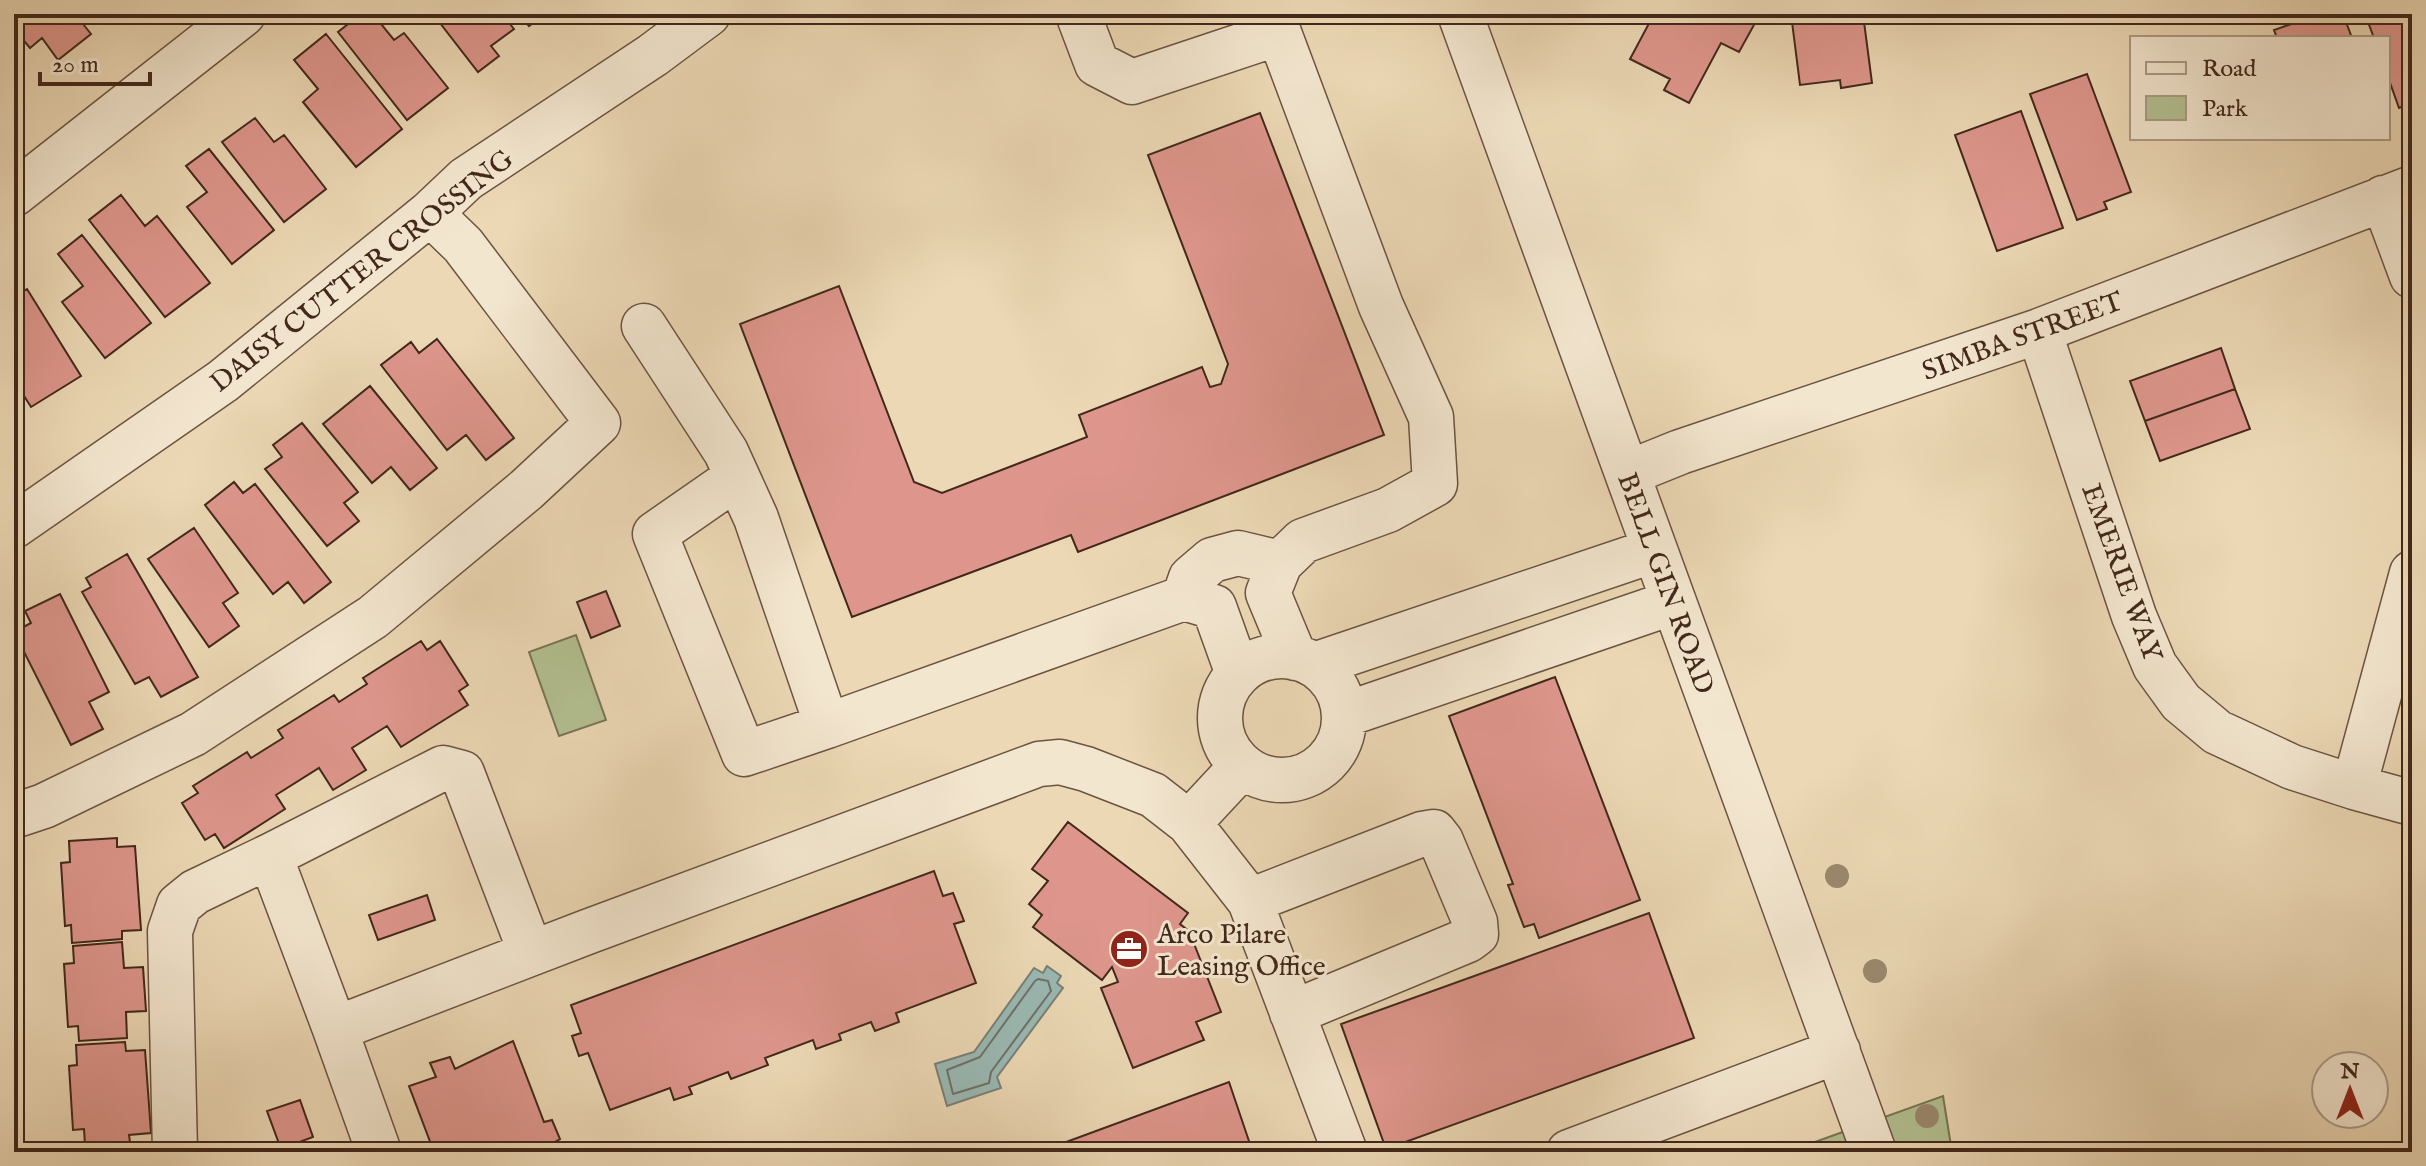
<svg xmlns="http://www.w3.org/2000/svg" width="2426" height="1166" viewBox="0 0 2426 1166" font-family="'IM FELL English',serif">
	<rect width="100%" height="100%" fill="#ecd8b5"/>
	<filter id="stains"><feTurbulence type="fractalNoise" baseFrequency=".0025" numOctaves="4"/><feColorMatrix values="0 0 0 0 .2 0 0 0 0 .09 0 0 0 0 .02 0 0 0 .5 -.17"/></filter>
	<radialGradient id="worn" r=".72"><stop offset=".6" stop-color="#630" stop-opacity="0"/><stop offset="1" stop-color="#630" stop-opacity=".3"/></radialGradient>
	<path fill="#b3c091" stroke="#7a7456" stroke-width="2" d="M576 635 606 720 559 736 529 652Z
		M1943 1096 1952 1152H1787Z"/>
	<path fill="#9ab9b4" stroke="#777f77" stroke-width="2" d="M1047 966 1061 976 1057 983 1063 988 997 1077 1001 1088 947 1106 935 1064 974 1052 1034 968 1043 973Z"/>
	<g fill="none" stroke-linecap="round" stroke-linejoin="round">
		<path stroke="#6e7068" stroke-width="2" d="M1038 979 1048 981 1051 991 991 1072 989 1083 953 1094 947 1070 980 1057 1035 981Z"/>
	</g>
	<path fill="#de968c" stroke="#42281b" stroke-width="2" d="M14 14H75L91 34 58 60 42 38 30 48 14 29Z
		M87 14H109L95 24Z
		M361 14H373L394 40 404 33 448 88 407 120 338 32Z
		M433 14H502L514 29 491 46 499 56 478 72Z
		M519 14H544L529 26Z
		M1654 14H1760L1739 52 1721 43 1689 103 1664 90 1670 79 1630 59Z
		M1791 14H1863L1872 83 1841 88 1840 80 1800 85Z
		M2298 14H2343L2352 38H2277L2274 30 2300 21Z
		M2365 14H2412V103L2399 108 2388 77V38H2374Z
		M326 34 402 129 356 167 303 102 318 89 294 60Z
		M2087 74 2131 192 2104 202 2107 209 2077 220 2030 94Z
		M2021 111 2063 228 1997 251 1955 135Z
		M1260 113 1384 435 1078 552 1071 535 852 617 740 324 839 286 914 482 942 493 1087 437 1079 415 1202 367 1210 387 1221 384 1228 364 1148 155Z
		M255 118 274 142 284 135 326 189 284 222 222 142Z
		M209 149 274 230 232 264 187 207 207 192 186 166Z
		M121 195 145 226 157 216 210 283 165 317 89 220Z
		M82 235 151 323 105 358 62 302 83 286 58 254Z
		M27 289 81 376 31 407 14 380V297Z
		M437 339 514 438 486 460 466 435 447 450 381 365 411 342 419 353Z
		M2221 348 2235 389 2145 421 2130 381Z
		M370 386 437 468 410 490 391 467 372 483 323 424Z
		M2235 389 2250 429 2160 461 2145 421Z
		M302 423 358 492 344 503 359 521 327 546 265 469 282 457 273 445Z
		M234 482 243 493 255 484 331 582 304 603 288 582 273 594 205 505Z
		M194 528 238 593 223 603 239 626 209 647 148 559Z
		M127 554 198 677 161 697 149 677 135 684 82 592 91 587 86 578Z
		M606 591 620 626 591 638 577 602Z
		M60 594 109 692 89 702 103 729 71 745 14 632 31 623 25 611Z
		M421 641 427 650 440 641 468 685 459 691 468 705 401 747 387 726 352 748 366 770 333 790 319 768 276 795 285 809 224 848 215 834 205 840 182 803 198 793 193 786 247 752 251 758 283 738 278 730 334 695 339 702 367 684 363 678Z
		M1555 677 1640 900 1539 938 1534 924 1524 927 1508 885 1513 884 1449 716Z
		M1068 822 1188 913 1180 924 1189 931 1221 1012 1196 1022 1204 1040 1133 1068 1101 988 1118 982 1112 967 1102 980 1033 927 1042 915 1029 904 1048 881 1032 869Z
		M117 838V847L135 846 141 930 122 931V939L72 943 71 925 65 926 61 863 70 862 69 841Z
		M934 871 943 896 953 893 964 921 954 924 976 983 896 1013 899 1022 875 1031 871 1022 839 1034 841 1040 816 1049 813 1040 765 1058 768 1065 731 1079 728 1072 689 1087 692 1094 674 1100 670 1088 610 1110 588 1053 579 1056 572 1036 581 1033 571 1005Z
		M427 895 435 920 378 940 369 915Z
		M1649 913 1694 1038 1386 1149 1341 1024Z
		M122 942 124 968 143 967 146 1011 126 1012 127 1038 79 1041 78 1026 68 1027 64 964 74 963 73 946Z
		M513 1041 544 1122 552 1120 560 1139 553 1143 555 1152H434L409 1086 436 1077 430 1063 450 1057 455 1069Z
		M125 1042 126 1051 145 1050 151 1133 129 1135 130 1142 85 1145 84 1129 73 1130 69 1066 77 1065 76 1045Z
		M1229 1082 1251 1147 1260 1144 1263 1152H1039Z
		M300 1100 313 1137 281 1149 267 1111Z"/>
	<g fill="none" stroke-linecap="round" stroke-linejoin="round">
		<g stroke="#6c5442" stroke-width="47">
			<path id="minor" d="M1078 14 1097 64 1132 82 1279 33 1381 306 1431 417 1435 484 1388 510 1303 541 1280 563 1268 593 1295 658
				M1460 14 1874 1152
				M14 194 243 14
				M2383 198 2412 276
				M644 326 726 452 756 518 827 726 1184 598 1191 578 1212 560 1238 553 1280 563
				M2039 331 2134 616 2155 666 2181 702 2217 732 2292 767 2354 787 2412 803
				M1628 473 1680 452 2039 331 2412 188
				M737 477 655 534 744 754 827 726
				M14 526 223 381 430 213 466 179 653 55 708 14
				M1184 598 1214 607 1238 674
				M1220 718a62 62 0 1 1 124 0a62 62 0 1 1-124 0Z
				M1314 665 1655 550
				M1344 715 1674 602
				M2354 787 2412 573
				M14 816 44 806 193 734 373 617 526 490 598 423 463 245 430 213
				M1189 823 1250 901
				M531 953 462 773 443 768 270 856 335 1029 587 932 1039 764 1060 762 1086 769 1153 795 1189 823 1242 766
				M1292 1013 1468 940 1476 934 1475 922 1441 841 1434 832 1422 834 1250 901 1345 1152
				M335 1029 379 1152
				M175 1152 170 931 179 905 195 892 270 856
				M1569 1152 1838 1051"/>
		</g>
		<use href="#minor" stroke="#f3e6cf" stroke-width="44"/>
	</g>
	<g fill="#9b886e">
		<circle cx="1837" cy="876" r="12"/>
		<circle cx="1875" cy="971" r="12"/>
		<circle cx="1927" cy="1116" r="12"/>
	</g>
	<defs>
		<g id="office-disc" transform="scale(2)"><circle r="9.5" fill="#8f2418" stroke="#f3e6cf"/><path d="M-6-3h4V-5.5h4V-3h4V5H-6ZM-1-4.5V-3h2v-1.5ZM-6 0V1H6V0Z" fill="#fff"/></g>
	</defs>
	<g fill-rule="evenodd">
		<use href="#office-disc" x="1129" y="949"/>
	</g>
	<g text-anchor="middle" stroke-width="6" stroke-linejoin="round" paint-order="stroke">
		<g font-size="28" fill="#42281b" stroke="#f3e6cf">
			<text transform="translate(361 270) rotate(-38)" y="10">DAISY CUTTER CROSSING</text>
			<text transform="translate(2022 335) rotate(-20)" y="10">SIMBA STREET</text>
			<text transform="translate(2123 572) rotate(70)" y="10">EMERIE WAY</text>
			<text transform="translate(1667 583) rotate(70)" y="10">BELL GIN ROAD</text>
		</g>
		<g font-size="28" fill="#42281b" stroke="#f3e6cf" text-anchor="start">
			<text x="1157" y="943">Arco Pilare<tspan x="1157" dy="32">Leasing Office</tspan></text>
		</g>
	</g>
	<rect width="2426" height="1166" fill="none" stroke="#ecd8b5" stroke-width="48"/>
	<rect x="16" y="16" width="2394" height="1134" fill="none" stroke="#42281b" stroke-width="4"/>
	<rect x="24" y="24" width="2378" height="1118" fill="none" stroke="#42281b" stroke-width="2"/>
	<rect x="2130" y="36" width="260" height="104" fill="#f3e6cf" stroke="#ac9a87" stroke-width="2"/>
	<rect x="2146" y="62" width="40" height="12" fill="#f3e6cf" stroke="#ac9a87" stroke-width="2"/>
	<text x="2202" y="76" font-size="24" fill="#42281b">Road</text>
	<rect x="2146" y="96" width="40" height="24" fill="#b3c091" stroke="#ac9a87" stroke-width="2"/>
	<text x="2202" y="116" font-size="24" fill="#42281b">Park</text>
	<g transform="translate(2350 1090)"><circle r="38" fill="#f3e6cf" stroke="#ac9a87" stroke-width="2"/>
	<path d="M0-6L14 30L0 20L-14 30Z" fill="#8f2418"/>
	<text y="-12" font-size="22" font-weight="bold" text-anchor="middle" fill="#42281b">N</text>
	</g>
	<path d="M40 72v12h110v-12" fill="none" stroke="#42281b" stroke-width="4"/>
	<text x="52" y="72" font-size="24" fill="#42281b" stroke="#f3e6cf" stroke-width="6" paint-order="stroke">20 m</text>
	<rect width="100%" height="100%" filter="url(#stains)"/>
	<rect width="100%" height="100%" fill="url(#worn)"/>
</svg>
